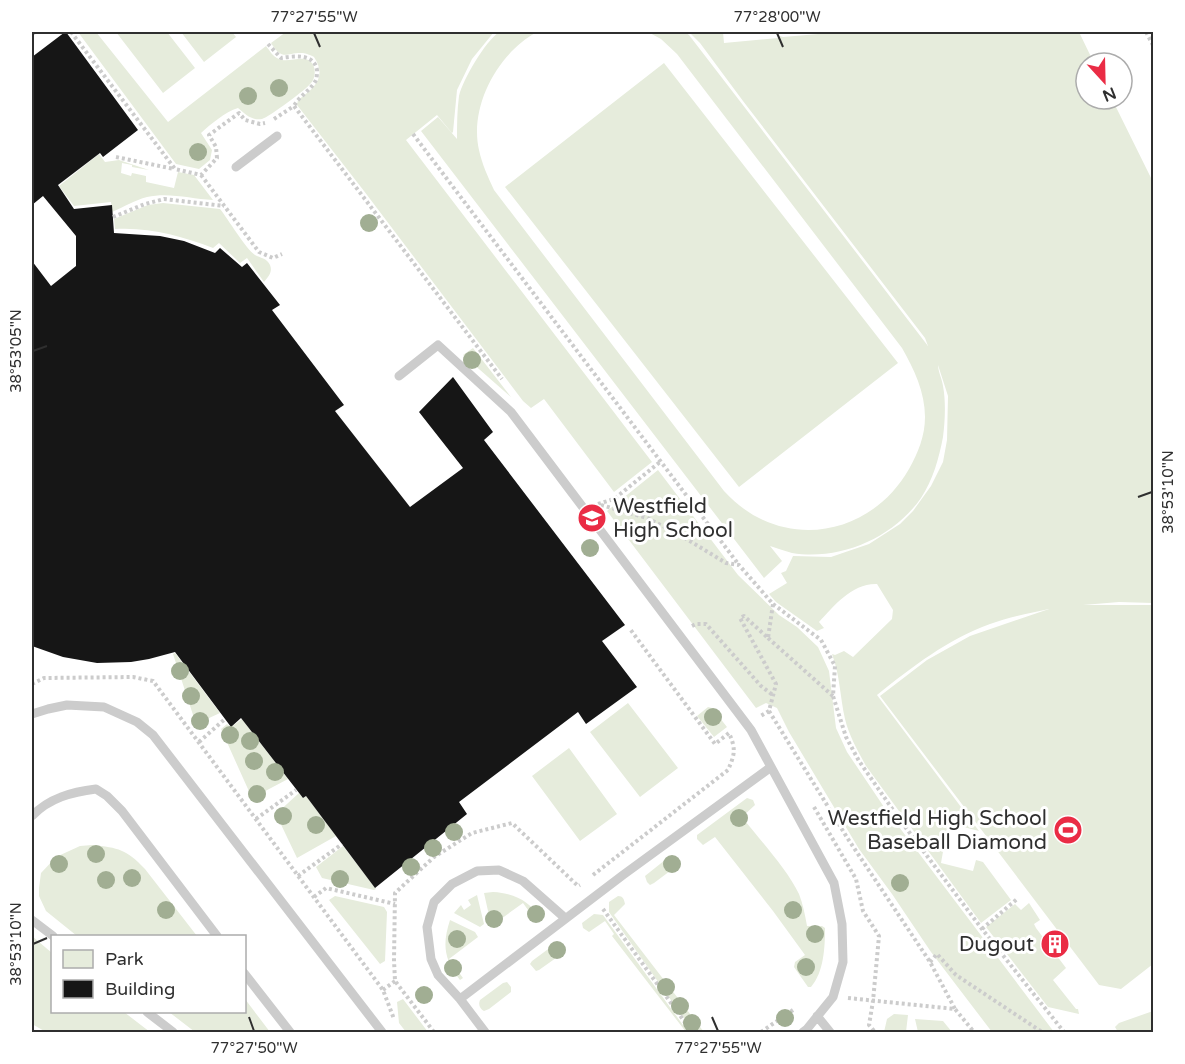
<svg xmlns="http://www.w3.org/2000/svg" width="1185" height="1064" viewBox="0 0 1185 1064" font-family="'Varela Round',sans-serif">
	<rect width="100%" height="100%" fill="#fff"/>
	<path fill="#e6ecdc" d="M78 32H96L168 122 266 46C270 51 273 57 279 59 289 64 307 52 313 65 316 70 315 79 311 83 307 89 269 117 262 119 252 121 245 114 238 108 225 112 211 124 201 133L212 150 210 160 199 169 176 164Z
		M116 32H167L195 68 163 93Z
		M181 32H232L236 37 204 62Z
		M286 32H494L472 59 457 90 453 132 452 133 437 115 406 140 652 462 614 492 544 399 531 408 523 401 364 191 297 105 298 100C315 88 327 77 314 57 313 56 305 53 303 53 286 52 283 62 271 43Z
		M499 32H537C498 53 469 106 479 150 482 164 488 177 494 190L724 491C779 552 869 539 909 469 918 453 925 436 925 417 925 392 914 369 902 348L677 54 661 39 648 32H685L689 35 928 346 925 338 743 101 700 43 689 32H723L724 43 778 38 780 36 783 37 842 32H1079L1094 63H1086V99H1112L1153 182V603L1119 602 1083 605H1153V964L1121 989 1099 985 880 696 927 660 970 636 1049 609C1030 613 1009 617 990 624 948 639 912 667 877 695L979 831 948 823 941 863 973 871 976 860 983 862 1011 900 981 923 866 766C858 751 849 736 845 719 840 697 840 675 832 654L835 655 844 651 853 657 892 619 893 610 877 584C852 583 834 606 819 622L824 628 817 631 776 602 769 594 787 583 781 573 786 571 793 556 831 557 869 544 900 524 913 511 931 486 943 462 947 440 948 396 938 365C938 371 942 379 943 386 946 402 945 422 943 437 939 458 933 480 921 498 893 538 840 561 792 553 784 551 777 548 770 546L782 561 764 578 421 131 438 117 457 139C457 125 457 111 459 96 463 79 485 42 499 32Z
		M664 63 898 363 739 487 505 187Z
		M99 154 105 162 119 160 149 170 132 167V165L122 163 121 173 131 176 132 173 146 176V182L174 188 178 172 194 175 213 200C191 199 169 192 147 197 135 200 124 207 112 212L111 202 74 206 59 186Z
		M163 203 220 209C228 219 246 249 255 255 260 258 267 258 270 265 273 272 268 277 264 282L247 258 240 263 219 243 213 248C182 236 149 227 115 229L114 219 148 205Z
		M473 348 511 397 463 355Z
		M658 470 738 575 779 615 797 627 818 647 829 671 836 728 847 752 884 807 1054 1032H992L931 952 892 894 859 849 789 732 777 708 766 703 756 708 607 511Z
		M175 653 220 713 196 724 173 654Z
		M628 703 678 768 640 797 590 732Z
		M708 707 712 708 727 727 714 737 697 716Z
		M242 719 288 779 252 798 221 729 227 724 231 727Z
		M569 748 617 814 580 841 532 776Z
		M299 793 303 798 306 796 336 836 297 858 276 814Z
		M747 798 753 800 755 805 742 817C760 840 787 869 799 894 803 904 805 915 807 926H822L825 928C825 947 824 972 811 987H808L794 967 795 962 805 955 773 911 715 837 703 845 697 839V835Z
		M92 845C119 848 126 849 145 869L197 936H77L46 911 39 896V888L41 873 56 857 80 846Z
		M343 846 376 889 374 890 322 878 316 867Z
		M670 856H673L678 862V865L654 883 650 885 647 882 645 876Z
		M493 892C514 893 530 901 541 919L536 921 523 903 494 924 490 920 484 893Z
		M477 895 484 924 480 927 454 913 461 905 464 910 471 905 468 900Z
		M335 896 384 907 387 912 385 961 380 964 329 900Z
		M618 896C623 896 624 899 625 904L614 915 704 1032H696L680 1013 609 912V902Z
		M1029 903 1040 920 1034 924 1036 928 1066 968 1053 980 1076 1009H1078L1079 1014 1048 1007 986 927 1015 904 1021 910Z
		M594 914 603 915 688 1032H686L612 936 614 934 605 921 589 932 583 928 582 923Z
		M450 920 475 932 478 937 449 959 463 978 460 980C444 959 442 945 450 920Z
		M32 936 52 953V1012H124L150 1032H46L32 1024Z
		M558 943 563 948V953L539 970 536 971 530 964 532 961 555 944Z
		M507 982 511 987V992L489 1009 484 1011C480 1009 478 1005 480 1000L503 983Z
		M245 999 270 1032H195L169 1012H244Z
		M403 999 428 1032H406L399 1023 397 1002Z
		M1153 1011V1032H1118L1115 1027 1119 1023Z
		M894 1014 908 1015 906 1032H884L887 1019Z
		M915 1019 943 1021 952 1032H918Z"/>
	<path fill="#161616" d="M65 32H66L138 130 103 157 100 153 58 185 74 209 112 205 114 233 160 236 184 241 215 253 220 248 242 267 247 263 280 305 272 310 344 405 335 411 410 507 463 468 419 412 453 377 493 432 484 440 625 625 602 641 637 687 586 724 578 712 459 802 467 814 375 888 306 796 303 798 241 718 231 727 175 652 149 659 131 662 97 663 63 657 32 646V261L51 286 76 266V236L43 196 32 205V57Z"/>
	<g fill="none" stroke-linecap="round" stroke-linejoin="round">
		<path stroke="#ccc" stroke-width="4" stroke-dasharray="3 3" stroke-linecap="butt" d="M71 32 175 169 201 175 217 158 216 147 209 135 239 113 245 120 260 124 265 123
			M1146 32 1154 47
			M32 34 35 32
			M268 44 281 58C294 56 314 53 317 70 317 73 317 77 316 80 311 90 299 96 294 106
			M274 119 294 106 502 379
			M413 134 739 565
			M116 157 174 169
			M201 175 259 252 273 258 282 254
			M113 217 145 204 164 199 224 206
			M598 504 614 499 660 462
			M601 505 647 518 680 535 726 563 739 565 773 604 768 638 744 616 740 618 776 684 769 711 759 717
			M773 604 821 640 835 666 833 696 846 737 859 761 900 820 982 929 1064 1032
			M692 626 696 624H706L761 686 774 696
			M768 638 833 696
			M32 684 44 678 133 677 153 681 383 990 394 1019
			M769 711 848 839 930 962 955 1009
			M199 742 225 719
			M814 807 856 879 863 911 879 936 873 1001 869 1025 875 1032
			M256 819 296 790
			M593 875 728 770C735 754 736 749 729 733L715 744 630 629
			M298 876 342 844
			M314 897 326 888 395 904
			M603 909 692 1032
			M982 929 1017 899
			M930 962 937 954 956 975 1042 1032
			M383 990 395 981
			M848 998 955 1009 974 1032
			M434 1032 395 981 394 960 395 893 434 857 472 833 512 823 578 886 580 885
			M761 1032 793 1010"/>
		<path stroke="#ccc" stroke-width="9" d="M236 167 277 136
			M399 376 438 345 511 412 751 730 834 883 842 924 843 962 833 997 807 1029 803 1032
			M32 714 48 709 67 705 104 707 137 722 153 735 382 1032
			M32 816C49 798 72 792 96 789L107 796 122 811 217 936
			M32 920 53 936
			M244 973 290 1032
			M460 999 438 975 431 959 427 927 434 902 452 884 477 871 499 870 523 881 565 918
			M147 1012 173 1032
			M817 1016 830 1032
			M485 1032 460 999 623 875 771 767"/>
	</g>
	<g fill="#a1ae93">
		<circle cx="279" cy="88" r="9"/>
		<circle cx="248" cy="96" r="9"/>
		<circle cx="198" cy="152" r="9"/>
		<circle cx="369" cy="223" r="9"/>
		<circle cx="472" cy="360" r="9"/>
		<circle cx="590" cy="548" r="9"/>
		<circle cx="180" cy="671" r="9"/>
		<circle cx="191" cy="696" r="9"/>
		<circle cx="713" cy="717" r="9"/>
		<circle cx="200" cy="721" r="9"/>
		<circle cx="230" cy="735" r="9"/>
		<circle cx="250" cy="741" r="9"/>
		<circle cx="254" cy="761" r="9"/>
		<circle cx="275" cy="772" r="9"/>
		<circle cx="257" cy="794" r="9"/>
		<circle cx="283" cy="816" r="9"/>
		<circle cx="739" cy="818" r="9"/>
		<circle cx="316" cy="825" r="9"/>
		<circle cx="454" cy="832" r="9"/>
		<circle cx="433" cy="848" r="9"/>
		<circle cx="96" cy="854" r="9"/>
		<circle cx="59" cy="864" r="9"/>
		<circle cx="672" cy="864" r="9"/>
		<circle cx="411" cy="867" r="9"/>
		<circle cx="132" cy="878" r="9"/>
		<circle cx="340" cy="879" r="9"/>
		<circle cx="106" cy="880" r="9"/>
		<circle cx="900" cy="883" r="9"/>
		<circle cx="166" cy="910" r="9"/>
		<circle cx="793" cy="910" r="9"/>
		<circle cx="536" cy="914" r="9"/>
		<circle cx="494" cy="919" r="9"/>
		<circle cx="815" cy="934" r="9"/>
		<circle cx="457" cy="939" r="9"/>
		<circle cx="557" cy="950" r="9"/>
		<circle cx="806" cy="967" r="9"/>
		<circle cx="453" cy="968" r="9"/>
		<circle cx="666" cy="987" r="9"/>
		<circle cx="424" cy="995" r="9"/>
		<circle cx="680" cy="1006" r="9"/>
		<circle cx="785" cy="1018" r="9"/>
		<circle cx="692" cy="1023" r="9"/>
	</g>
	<path fill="none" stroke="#2f2f2f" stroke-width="2" d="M314 33 320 47M777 33 783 47M33 351 47 346M1138 497 1152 492M33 944 47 938M249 1017 254 1031M712 1017 718 1031"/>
	<defs>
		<g id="school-disc" transform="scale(1.5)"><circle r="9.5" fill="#ea2c45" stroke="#fff"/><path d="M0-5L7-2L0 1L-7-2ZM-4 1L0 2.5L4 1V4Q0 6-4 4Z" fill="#fff"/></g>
		<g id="stadium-disc" transform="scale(1.5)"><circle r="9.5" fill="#ea2c45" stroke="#fff"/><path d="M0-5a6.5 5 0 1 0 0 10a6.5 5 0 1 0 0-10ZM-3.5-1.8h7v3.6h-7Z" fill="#fff"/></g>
		<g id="building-disc" transform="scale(1.5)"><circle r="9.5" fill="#ea2c45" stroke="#fff"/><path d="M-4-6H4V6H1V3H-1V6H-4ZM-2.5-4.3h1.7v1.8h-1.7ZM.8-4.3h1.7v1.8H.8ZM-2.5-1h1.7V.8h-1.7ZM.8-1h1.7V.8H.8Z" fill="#fff"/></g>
	</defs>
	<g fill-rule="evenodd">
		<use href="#school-disc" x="592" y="518"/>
		<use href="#stadium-disc" x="1068" y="830"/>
		<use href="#building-disc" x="1055" y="944"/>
	</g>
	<g text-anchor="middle" stroke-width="6" stroke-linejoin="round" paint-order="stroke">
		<g font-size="21" fill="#2f2f2f" stroke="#fff" text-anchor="end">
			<text x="613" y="513" text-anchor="start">Westfield<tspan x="613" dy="24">High School</tspan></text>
			<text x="1047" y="825">Westfield High School<tspan x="1047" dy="24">Baseball Diamond</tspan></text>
			<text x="1034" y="951">Dugout</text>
		</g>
	</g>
	<rect width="1185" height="1064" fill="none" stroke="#ffffff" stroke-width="66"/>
	<rect x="51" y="935" width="195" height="78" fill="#ffffff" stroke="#acacac" stroke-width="1.5"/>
	<rect x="63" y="950" width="30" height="18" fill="#e6ecdc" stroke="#acacac" stroke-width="1.5"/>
	<text x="105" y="965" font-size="18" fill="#2f2f2f">Park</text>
	<rect x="63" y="980" width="30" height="18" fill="#161616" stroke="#acacac" stroke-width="1.5"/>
	<text x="105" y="995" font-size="18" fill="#2f2f2f">Building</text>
	<g transform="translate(1104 81) rotate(158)"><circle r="28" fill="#ffffff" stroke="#acacac" stroke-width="1.5"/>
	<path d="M0-4.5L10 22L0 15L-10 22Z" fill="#ea2c45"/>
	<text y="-9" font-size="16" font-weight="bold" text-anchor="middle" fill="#2f2f2f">N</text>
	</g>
	<rect x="33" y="33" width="1119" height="998" fill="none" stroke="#2f2f2f" stroke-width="2"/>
	<g font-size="15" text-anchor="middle" fill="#2f2f2f">
		<text x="314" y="22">77°27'55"W</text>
		<text x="777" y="22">77°28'00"W</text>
		<text transform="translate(16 351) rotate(-90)" y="5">38°53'05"N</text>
		<text transform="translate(1168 492) rotate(-90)" y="5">38°53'10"N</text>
		<text transform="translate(16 944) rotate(-90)" y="5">38°53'10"N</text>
		<text x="254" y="1053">77°27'50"W</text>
		<text x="718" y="1053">77°27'55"W</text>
	</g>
</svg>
